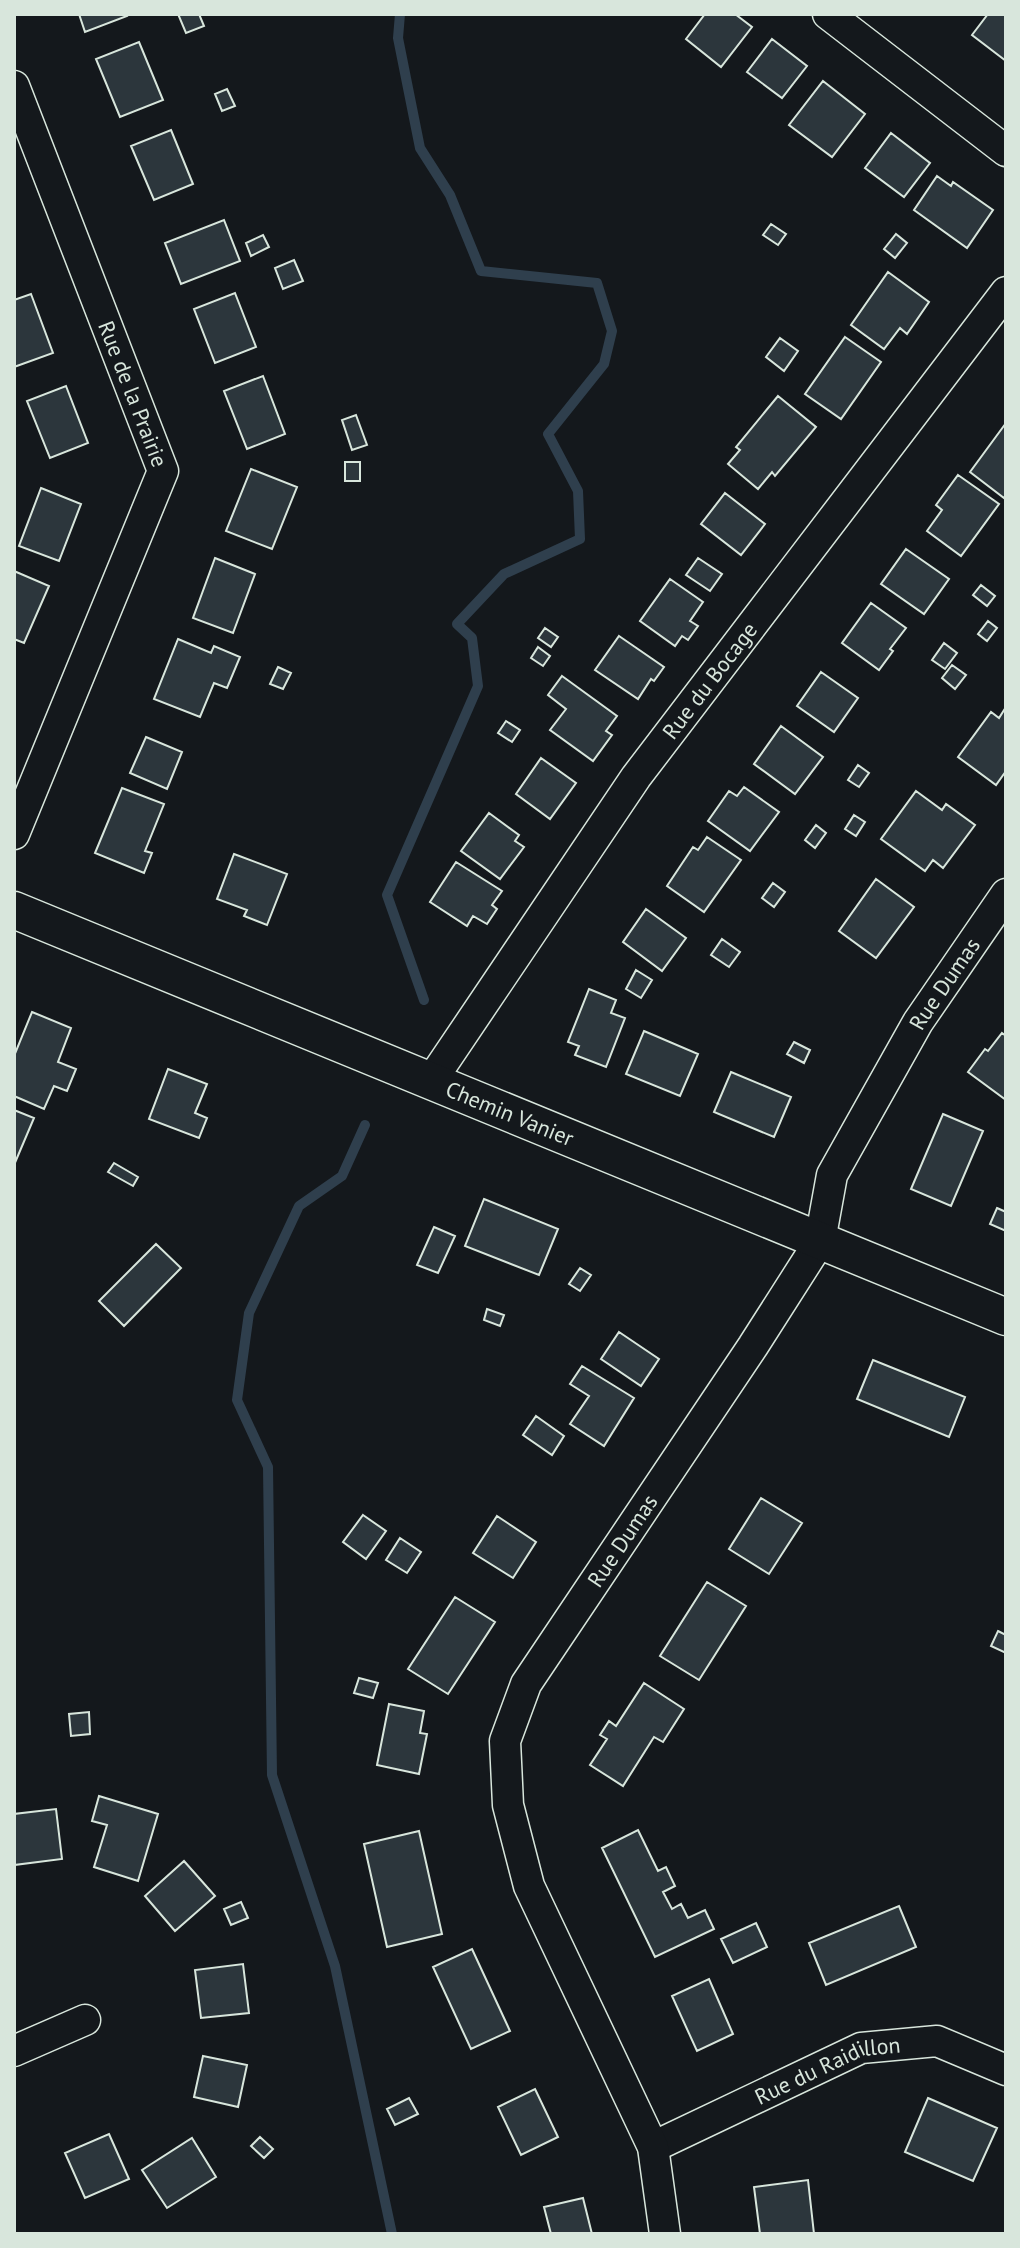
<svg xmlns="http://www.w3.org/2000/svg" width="1020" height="2248" viewBox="0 0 1020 2248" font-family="'PT Sans',sans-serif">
	<rect width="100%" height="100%" fill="#14181c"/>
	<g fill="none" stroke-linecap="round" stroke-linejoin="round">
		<path stroke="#2f3f4d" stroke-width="10" d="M400 14 398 38 420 148 450 195 481 271 597 283 612 331 604 364 548 434 578 491 580 539 504 574 457 624 472 638 478 686 387 895 424 1000
			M365 1125 342 1176 299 1206 249 1313 237 1400 268 1467 272 1775 335 1966 392 2234"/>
	</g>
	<path fill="#2c363c" stroke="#d8e6dc" stroke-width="2" d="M79 14H126L127 16 85 32Z
		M178 14H199L204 26 186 33Z
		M705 14H735L752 27 721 67 686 39Z
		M988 14H1006V61L972 35Z
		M772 39 807 66 782 98 747 72Z
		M139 42 163 100 120 117 96 59Z
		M823 81 865 114 832 157 789 125Z
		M227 89 235 106 222 111 215 94Z
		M171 130 193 184 154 200 131 146Z
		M891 133 930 163 904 197 865 168Z
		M937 176 951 186 953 182 993 210 967 248 914 210Z
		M224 220 240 261 181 284 165 243Z
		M771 224 786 234 778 245 763 235Z
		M896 234 907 243 895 258 884 249Z
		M263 235 269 247 251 256 246 243Z
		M294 260 303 281 283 289 275 268Z
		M888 272 929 302 907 334 900 328 884 349 851 325Z
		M235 293 256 347 215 363 194 309Z
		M31 294 53 353 14 367V300Z
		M845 337 881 362 841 419 805 394Z
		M780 338 798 351 784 371 766 357Z
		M263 376 285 434 247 449 224 391Z
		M66 386 88 443 50 458 27 401Z
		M778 396 816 427 775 476 772 472 758 489 728 464 740 450 736 447Z
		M356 415 367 445 352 450 342 420Z
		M1006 423V495L1004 498 970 472Z
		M345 462H360V481H345Z
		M251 469 297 487 272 549 226 531Z
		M958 475 999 504 961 556 927 531 942 510 936 505Z
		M41 488 81 504 59 561 19 546Z
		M725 493 765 524 741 555 701 524Z
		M906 549 949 579 924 614 881 584Z
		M215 558 255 574 233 633 193 618Z
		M698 558 722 574 710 591 686 575Z
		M14 571 49 586 24 643 14 639Z
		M670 579 703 602 690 621 698 626 688 640 682 636 675 646 640 621Z
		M981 585 995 596 987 606 973 595Z
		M871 603 906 628 890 649 893 651 879 670 842 643Z
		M988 621 997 628 987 641 978 634Z
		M545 628 558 637 551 647 538 638Z
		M619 636 664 667 654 681 651 679 638 699 595 670Z
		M178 639 211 653 214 646 240 657 227 688 214 683 200 717 154 699Z
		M944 643 957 653 945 669 932 660Z
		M538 647 550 656 543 666 531 658Z
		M952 665 966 675 955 689 942 678Z
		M278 667 291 673 283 689 270 684Z
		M821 672 858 698 834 732 797 706Z
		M562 676 617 716 606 731 612 735 593 761 550 730 566 709 548 695Z
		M1006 707V771L996 785 958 757 991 712 999 718Z
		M506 721 520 730 512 742 498 733Z
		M781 726 823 757 795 794 754 764Z
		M146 737 182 752 167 789 130 773Z
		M541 758 576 783 550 819 516 794Z
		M858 765 869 773 859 787 848 780Z
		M744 787 779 812 750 851 708 821 729 791 737 796Z
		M122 788 164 804 145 851 152 853 144 873 95 853Z
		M916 791 942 810 946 804 975 825 943 868 933 860 925 871 881 839Z
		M489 813 519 835 515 841 524 847 500 879 461 851Z
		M854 815 865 822 856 836 845 829Z
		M816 825 826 833 815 848 805 840Z
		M707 837 741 860 704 912 667 886 693 847 698 850Z
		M234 854 287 874 267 925 244 916 247 910 217 899Z
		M456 862 502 891 492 905 497 909 487 924 473 916 467 926 430 902Z
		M876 879 914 907 876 958 839 931Z
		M773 883 785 892 774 907 762 898Z
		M646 909 686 938 662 971 623 942Z
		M722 939 740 952 729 967 711 955Z
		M636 970 652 980 641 998 626 989Z
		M589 989 616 1000 611 1013 625 1018 606 1067 575 1055 579 1046 568 1042Z
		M32 1012 71 1028 58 1062 76 1069 67 1091 54 1086 44 1109 14 1096V1056Z
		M644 1031 698 1054 680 1096 626 1074Z
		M1002 1033 1006 1036V1100L968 1072 985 1049 988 1051Z
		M794 1042 810 1050 804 1063 787 1054Z
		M168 1069 207 1084 195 1113 207 1118 199 1138 149 1119Z
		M731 1072 791 1097 774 1137 714 1112Z
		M14 1110 34 1118 14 1165Z
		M943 1114 983 1131 951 1206 911 1189Z
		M114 1163 138 1177 133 1186 108 1172Z
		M484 1199 558 1229 539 1275 465 1246Z
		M997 1208 1006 1212V1231L990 1224Z
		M434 1227 455 1236 438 1273 417 1265Z
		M156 1244 181 1268 124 1326 99 1301Z
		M580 1268 591 1275 580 1291 569 1284Z
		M487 1309 504 1315 500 1326 484 1320Z
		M619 1332 659 1359 641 1386 601 1359Z
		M873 1360 965 1397 949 1437 857 1399Z
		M582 1366 634 1398 604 1446 570 1424 589 1396 570 1384Z
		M536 1416 564 1436 552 1455 523 1435Z
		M761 1498 802 1523 769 1574 729 1549Z
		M363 1515 386 1531 366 1559 343 1542Z
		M497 1516 536 1542 513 1578 473 1553Z
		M400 1538 421 1552 407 1573 386 1560Z
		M707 1582 746 1606 699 1680 660 1656Z
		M455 1597 495 1622 448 1694 408 1669Z
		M998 1631 1006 1635V1653L991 1646Z
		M359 1678 378 1683 373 1698 354 1693Z
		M644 1683 684 1709 663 1742 654 1737 623 1786 590 1765 607 1739 600 1735 609 1721 616 1726Z
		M389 1704 424 1711 420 1733 427 1734 419 1774 377 1765Z
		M89 1712 90 1734 71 1736 69 1714Z
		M99 1796 158 1814 138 1881 94 1867 107 1825 92 1821Z
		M56 1809 62 1859 14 1865V1814Z
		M638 1830 658 1871 666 1867 675 1886 663 1892 672 1909 681 1904 688 1918 705 1910 714 1929 655 1957 602 1848Z
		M419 1831 442 1934 387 1947 364 1844Z
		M184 1861 215 1896 175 1931 145 1896Z
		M241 1902 248 1918 231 1925 224 1909Z
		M899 1906 916 1947 826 1985 809 1943Z
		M756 1923 767 1947 733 1963 721 1939Z
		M472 1949 510 2031 471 2049 433 1967Z
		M243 1964 249 2013 201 2018 195 1970Z
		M709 1979 733 2034 697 2051 672 1996Z
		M203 2056 247 2065 238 2107 194 2097Z
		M535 2089 558 2137 521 2155 498 2107Z
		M409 2098 418 2114 395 2125 387 2109Z
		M928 2098 997 2128 973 2181 905 2152Z
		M109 2134 129 2179 85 2198 65 2153Z
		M260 2137 273 2149 264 2158 251 2146Z
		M192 2138 216 2177 167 2208 142 2170Z
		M808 2180 814 2234H760L754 2187Z
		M583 2198 592 2234H551L544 2207Z"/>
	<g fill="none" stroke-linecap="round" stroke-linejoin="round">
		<g stroke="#d8e6dc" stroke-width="33">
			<g id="minor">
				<path d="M828 14 1006 151"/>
				<path id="s1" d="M14 86 163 471 14 834"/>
				<path id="s2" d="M431 1081 636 777 1006 292"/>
				<path d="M14 2051 85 2020"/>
				<path id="s3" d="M653 2147 861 2048 937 2041 1006 2070"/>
				<path id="s4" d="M665 2234 653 2147 529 1886 508 1805 505 1741 526 1684 753 1346 820 1241 832 1175 918 1022 1006 894"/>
			</g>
		</g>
		<g stroke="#d8e6dc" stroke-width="39">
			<g id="tertiary">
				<path id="s5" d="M14 910 1006 1317"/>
			</g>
		</g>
		<use href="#minor" stroke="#14181c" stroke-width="30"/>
		<use href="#tertiary" stroke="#14181c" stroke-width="36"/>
	</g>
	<g text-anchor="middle" stroke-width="6" stroke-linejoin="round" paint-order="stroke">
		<g font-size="22" fill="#d8e6dc" stroke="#14181c">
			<text dy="8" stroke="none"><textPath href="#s1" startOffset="330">Rue de la Prairie</textPath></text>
			<text dy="8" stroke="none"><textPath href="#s2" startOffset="488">Rue du Bocage</textPath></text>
			<text dy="8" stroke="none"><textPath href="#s4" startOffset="1406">Rue Dumas</textPath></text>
			<text dy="8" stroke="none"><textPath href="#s5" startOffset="536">Chemin Vanier</textPath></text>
			<text dy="8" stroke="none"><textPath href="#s4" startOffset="758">Rue Dumas</textPath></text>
			<text dy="8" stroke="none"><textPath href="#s3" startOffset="192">Rue du Raidillon</textPath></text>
		</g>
	</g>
	<rect width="1020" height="2248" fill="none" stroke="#d8e6dc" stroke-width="32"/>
</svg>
